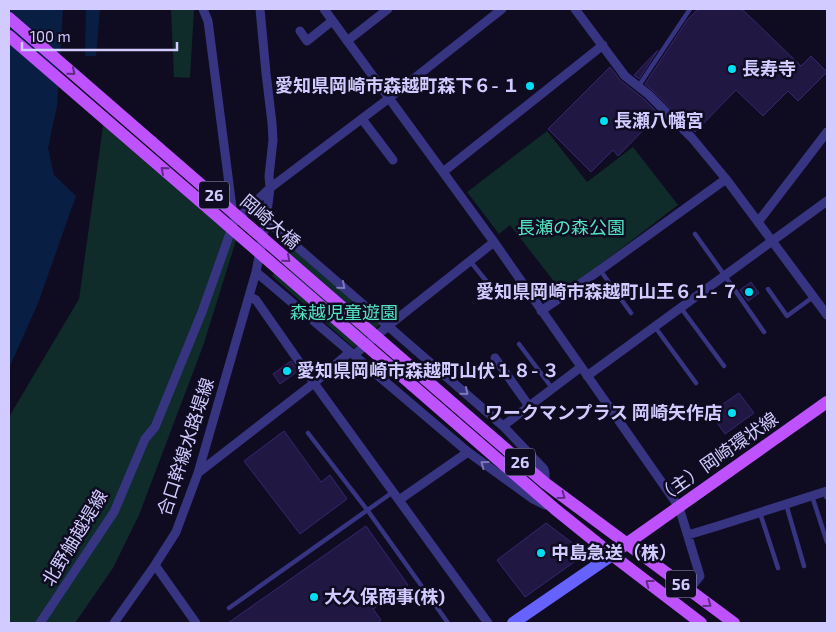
<svg xmlns="http://www.w3.org/2000/svg" width="836" height="632" viewBox="0 0 836 632" font-family="'Exo 2','Noto Sans JP',sans-serif">
	<rect width="100%" height="100%" fill="#0f0c21"/>
	<path fill="#0f2b2a" d="M171 9H194L190 78 174 77Z
		M104 119 239 231 203 346 139 515 113 568 75 623H9V417L79 299Z
		M547 131 587 182 633 147 678 205 563 293 510 225 499 234 467 192Z
		M296 246 383 322 354 348 272 276Z"/>
	<path fill="#091e43" d="M9 9H63L57 106 48 148 54 175 76 196 38 303 9 368Z
		M86 9H100L96 56H85Z"/>
	<path fill="#201743" stroke="#362870" d="M698 9H742L801 66 811 56 827 72 798 101 788 91 763 116 736 90 695 132 652 90 645 84 688 19Z
		M658 50 639 79 634 75Z
		M610 67 621 81 644 99 659 114 618 156 613 150 591 172 548 129Z
		M751 282 759 293 748 301 740 290Z
		M291 361 298 371 280 384 273 374Z
		M739 393 754 413 725 434 710 413Z
		M284 431 321 482 330 475 347 499 300 534 244 461Z
		M546 523 575 545 577 560 525 597 497 560Z
		M366 526 408 585 373 609 381 620 377 623H228Z"/>
	<g fill="none" stroke-linecap="round" stroke-linejoin="round">
		<path stroke="#373482" stroke-width="4.5" d="M638 87 690 9
			M695 234 725 276 764 332
			M470 261 496 293
			M600 270 631 313
			M768 289 787 316 813 297
			M681 308 724 366
			M655 327 696 383
			M519 344 552 388
			M308 433 368 511 448 623
			M823 492 827 498
			M812 496 827 542
			M786 504 804 566
			M760 513 778 568
			M229 608 393 492"/>
		<path stroke="#373482" stroke-width="9" d="M203 9 208 21 233 215
			M324 9 494 242 679 507 700 576 689 590
			M575 9 625 76 648 94 692 138 726 179 827 315
			M300 31 307 41 332 21
			M347 41 388 9
			M362 119 393 160
			M443 172 603 45
			M266 220 503 426 544 469 545 473V483
			M758 222 827 132
			M256 272 468 452 533 499 545 505
			M249 296 256 300 314 383 488 623
			M541 311 600 270 726 179
			M354 355 388 326 494 242
			M495 358 529 406
			M587 376 827 201
			M503 426 581 367
			M198 473 314 383 350 352
			M399 500 468 452
			M688 535 721 525 827 491
			M155 565 196 623
			M40 623 114 512 145 439 155 427 202 312 234 222 270 188 388 99 502 9
			M114 623 155 565 176 532 198 473 256 272 266 220 270 188 269 176 273 140 272 123 266 73 260 9"/>
		<path stroke="#6662ff" stroke-width="12" d="M513 623 612 555"/>
		<path stroke="#be52ff" stroke-width="12" d="M9 36 201 202
			M418 373 545 483 734 623
			M412 385 555 509 612 555 701 623
			M622 547 827 402"/>
		<path stroke="#be52ff" stroke-width="12" d="M9 18 418 373
			M201 202 412 385"/>
	</g>
	<defs><path id="oneway-chevron" d="M-2-3.5L2.5 0L-2 3.5" fill="none" stroke-width="1.6" stroke-linecap="round" stroke-linejoin="round" transform="scale(1.25)"/></defs>
	<g stroke="#5e2c85">
		<use href="#oneway-chevron" transform="translate(72 72) rotate(41)"/>
		<use href="#oneway-chevron" transform="translate(164 170) rotate(-139)"/>
		<use href="#oneway-chevron" transform="translate(287 259) rotate(41)"/>
		<use href="#oneway-chevron" transform="translate(562 496) rotate(36)"/>
		<use href="#oneway-chevron" transform="translate(649 583) rotate(-143)"/>
		<use href="#oneway-chevron" transform="translate(708 604) rotate(36)"/>
	</g>
	<g stroke="#7c78ba">
		<use href="#oneway-chevron" transform="translate(342 286) rotate(41)"/>
		<use href="#oneway-chevron" transform="translate(465 392) rotate(41)"/>
		<use href="#oneway-chevron" transform="translate(484 464) rotate(-144)"/>
	</g>
	<g fill="#00def6" stroke="#0f0c21" stroke-width="2">
		<circle cx="732" cy="69" r="5"/>
		<circle cx="530" cy="86" r="5"/>
		<circle cx="604" cy="121" r="5"/>
		<circle cx="749" cy="292" r="5"/>
		<circle cx="287" cy="371" r="5"/>
		<circle cx="732" cy="413" r="5"/>
		<circle cx="541" cy="553" r="5"/>
		<circle cx="314" cy="597" r="5"/>
	</g>
	<g text-anchor="middle" stroke-width="5" stroke-linejoin="round" paint-order="stroke">
		<g fill="#0f0c21" stroke="#9792bc" stroke-width="1">
			<rect x="199" y="181.5" width="30" height="27" rx="4"/>
			<rect x="505" y="448.5" width="30" height="27" rx="4"/>
			<rect x="666" y="570.5" width="30" height="27" rx="4"/>
		</g>
		<g font-size="16" font-weight="bold" fill="#d1cbff">
			<text x="214" y="201">26</text>
			<text x="520" y="468">26</text>
			<text x="681" y="590">56</text>
		</g>
		<g font-size="18" font-weight="bold" fill="#d1cbff" stroke="#0f0c21" text-anchor="start">
			<text x="742" y="75">長寿寺</text>
			<text x="520" y="92" text-anchor="end">愛知県岡崎市森越町森下６‐１</text>
			<text x="614" y="127">長瀬八幡宮</text>
			<text x="739" y="298" text-anchor="end">愛知県岡崎市森越町山王６１‐７</text>
			<text x="297" y="377">愛知県岡崎市森越町山伏１８‐３</text>
			<text x="722" y="419" text-anchor="end">ワークマンプラス 岡崎矢作店</text>
			<text x="551" y="559">中島急送（株）</text>
			<text x="324" y="603">大久保商事(株)</text>
		</g>
		<g font-size="18" fill="#d1cbff" stroke="#0f0c21">
			<text transform="translate(270 222) rotate(41)" y="6">岡崎大橋</text>
			<text transform="translate(186 447) rotate(-72)" y="6">合口幹線水路堤線</text>
			<text transform="translate(717 458) rotate(-35)" y="6">（主）岡崎環状線</text>
			<text transform="translate(75 538) rotate(-59)" y="6">北野舳越堤線</text>
		</g>
		<g font-size="18" fill="#52e4c0" stroke="#0f0c21">
			<text x="571" y="234">長瀬の森公園</text>
			<text x="344" y="319">森越児童遊園</text>
		</g>
	</g>
	<rect width="836" height="632" fill="none" stroke="#d1cbff" stroke-width="20"/>
	<path d="M22 42v8h155v-8" fill="none" stroke="#d1cbff" stroke-width="2.5"/>
	<text x="30" y="42" font-size="15" fill="#d1cbff" stroke="#0f0c21" stroke-width="4" paint-order="stroke">100 m</text>
</svg>
